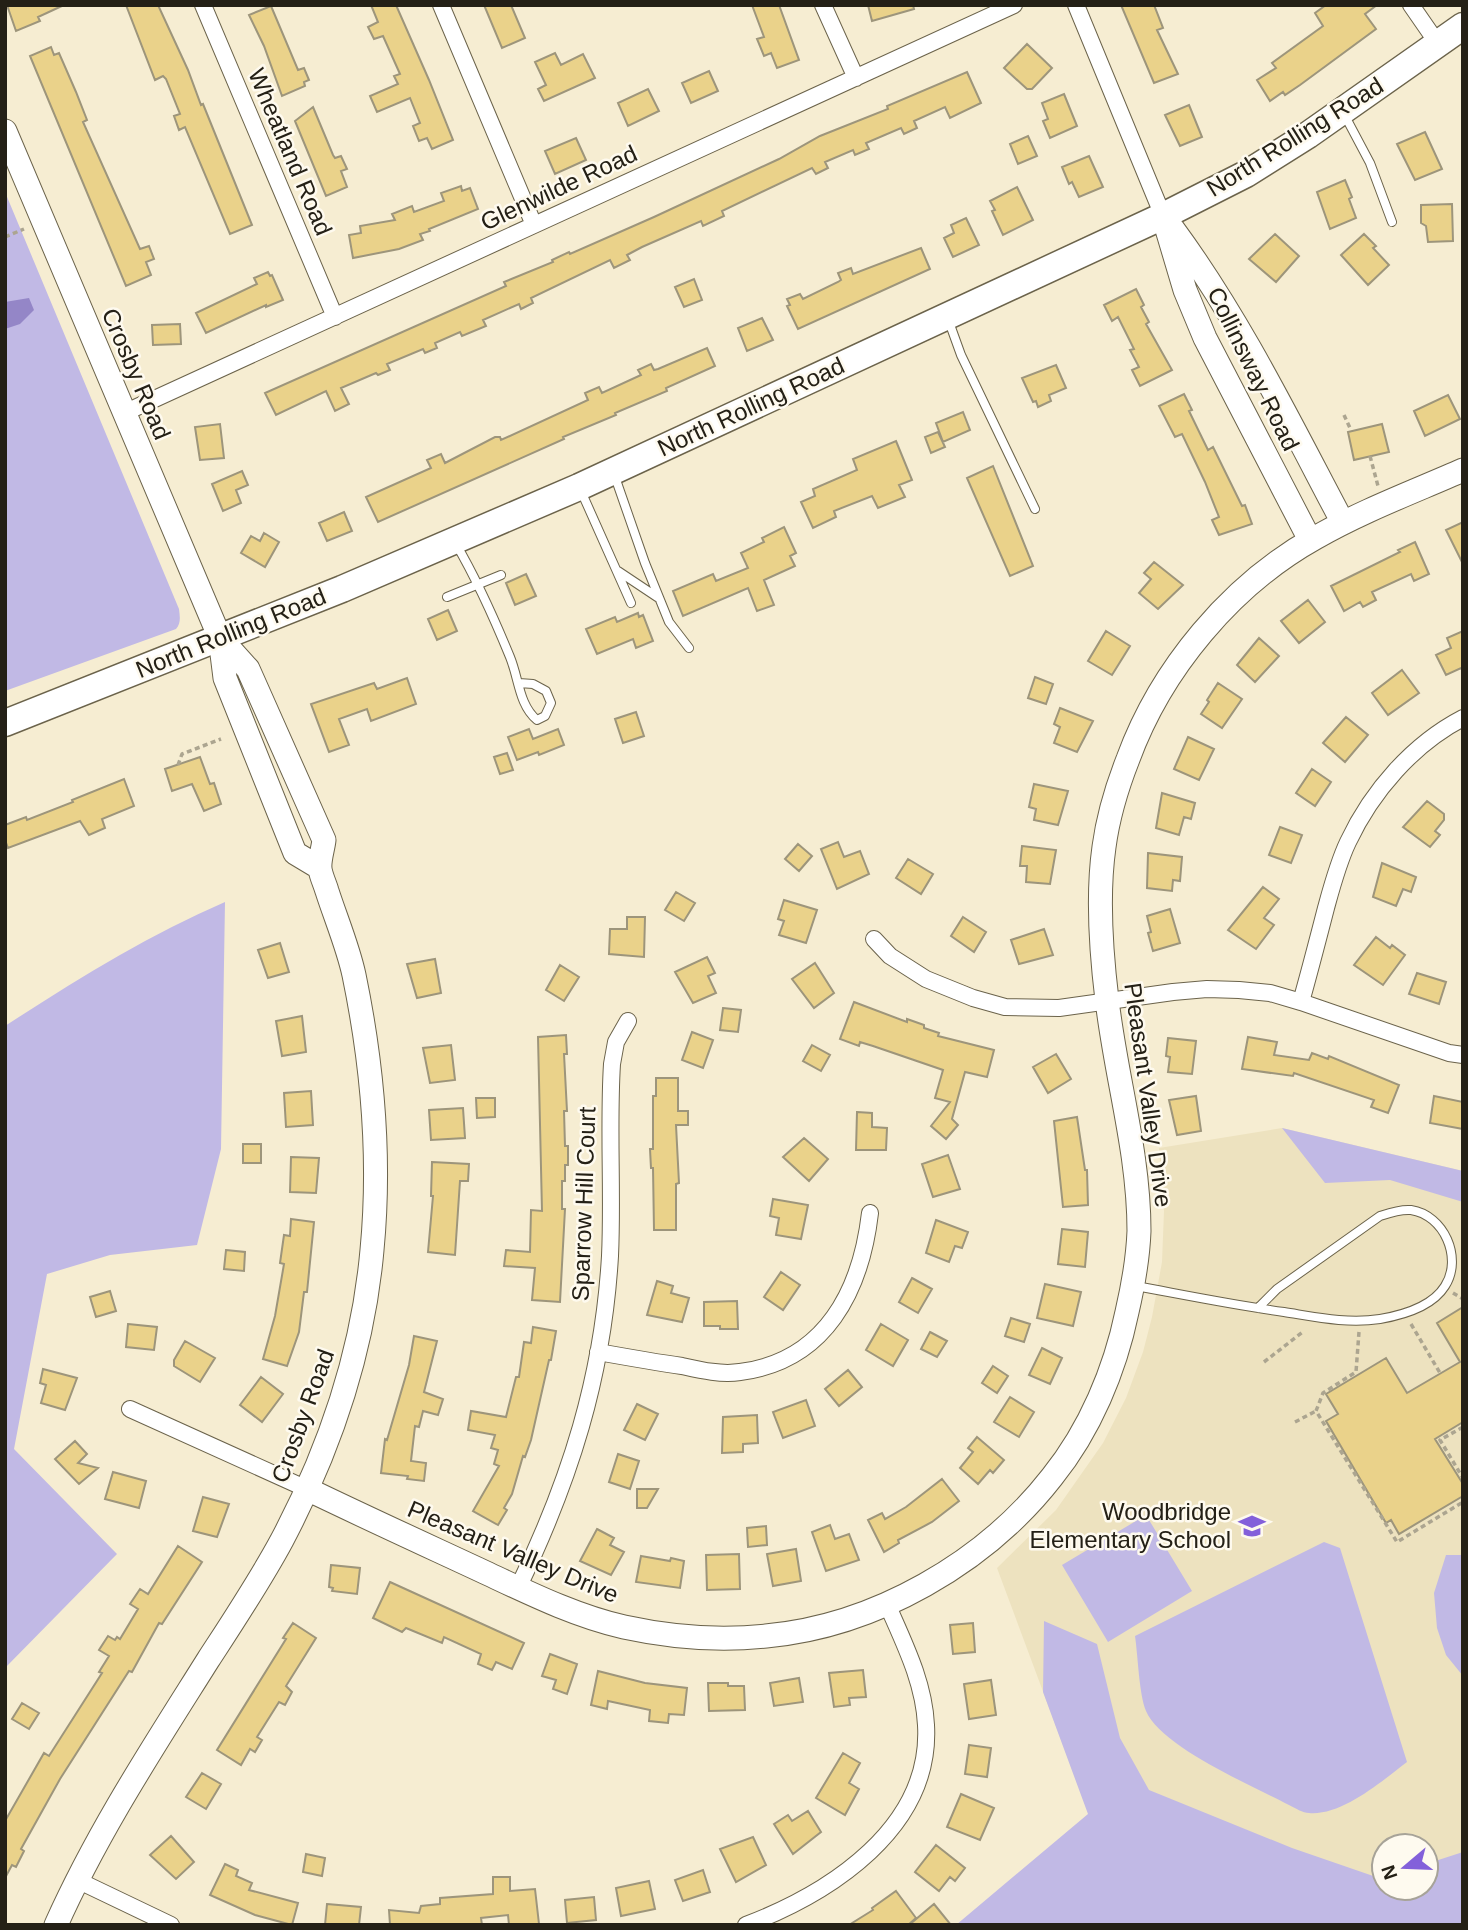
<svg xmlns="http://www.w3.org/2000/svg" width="1468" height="1930" viewBox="0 0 1468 1930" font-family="Arial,sans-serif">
	<rect width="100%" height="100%" fill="#f6edd2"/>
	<path fill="#ede2bf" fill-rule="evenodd" d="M1282 1128 1463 1171V1925H1130L997 1568 1056 1510 1103 1443 1126 1398 1143 1352 1152 1317 1162 1262 1164 1211 1159 1148ZM1384 1846H1426V1888H1384Z"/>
	<path fill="#c1b9e5" d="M5 192 179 609C180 617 181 623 176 629L5 691Z
		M225 902 221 1149 197 1245 110 1255 47 1274 14 1449 117 1554 5 1668V1026C76 980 148 935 225 902Z
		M1282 1128 1463 1171V1202L1390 1180 1325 1183Z
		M1146 1515 1192 1591 1108 1642 1062 1565Z
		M1324 1542 1340 1548 1407 1762C1382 1781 1342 1816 1309 1813 1303 1813 1295 1808 1289 1805 1253 1786 1161 1747 1146 1711 1139 1694 1138 1656 1135 1636Z
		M1446 1555H1463V1676L1446 1655 1437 1628 1434 1593Z
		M1044 1621 1097 1644 1120 1738 1149 1790 1292 1848 1379 1878 1384 1876V1888H1426V1864L1463 1852V1925H956L1088 1814 1043 1692Z"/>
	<path fill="#9486c7" d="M29 298 34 310 20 324 5 329V302Z"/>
	<path fill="#ead28a" stroke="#9d957b" stroke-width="2" d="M7 5H64L38 17 40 21 16 31Z
		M126 5H158L188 70 201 105 203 104 252 225 230 234 185 127 179 130 174 116 180 114 166 79 163 76 155 80Z
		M371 5H396L429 80 453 140 432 149 427 138 419 141 413 126 420 123 410 98 377 112 370 96 398 84 394 76 400 74 383 36 374 39 368 27 378 22Z
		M484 5H511L525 38 502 48Z
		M752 5H779L799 60 777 68 771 53 764 56 757 39 764 37Z
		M868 5H913L914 9 872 21Z
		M1121 5H1154L1163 28 1157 30 1178 74 1154 83Z
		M1326 5H1377L1365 14 1376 29 1300 85 1285 95 1283 92 1270 101 1257 80 1276 68 1272 63 1323 26 1315 13Z
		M271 6 298 70 304 68 309 80 304 82 305 86 282 96 264 46 249 15Z
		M1027 44 1052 68 1032 89H1027L1004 68Z
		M51 47 54 55 59 53 76 92 87 120 83 122 140 249 149 246 154 259 146 262 151 275 126 286 30 56Z
		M555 53 561 65 583 54 595 78 544 101 538 89 546 85 535 62Z
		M709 71 718 91 691 103 682 83Z
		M967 72 981 103 950 118 945 107 914 121 917 128 904 134 901 128 866 143 869 149 855 155 853 150 825 162 828 168 816 174 812 168 722 211 724 216 703 226 701 221 642 247 627 255 630 260 614 268 610 260 531 298 533 303 521 309 519 304 483 320 486 326 462 336 460 332 435 343 437 348 425 353 423 349 387 364 390 370 378 375 376 373 341 388 349 404 335 411 326 391 276 415 265 393 506 286 504 282 553 262 552 260 569 252 570 254 654 217 779 159 820 136 888 109 887 106Z
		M648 89 659 111 628 126 618 103Z
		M1064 94 1077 126 1050 138 1043 121 1048 119 1042 103Z
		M1189 105 1202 137 1180 146 1165 115Z
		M313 107 333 155 335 158 341 156 347 169 341 171 347 187 326 196 295 121Z
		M1425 132 1442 169 1415 180 1397 144Z
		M1028 136 1037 156 1018 164 1010 144Z
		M576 138 586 160 555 174 545 151Z
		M1089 156 1103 187 1079 197 1072 182 1069 184 1062 167Z
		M1345 180 1352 197 1349 199 1356 218 1330 229 1317 192Z
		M461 186 462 191 470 188 478 209 429 229 430 231 420 234 423 240 399 249 353 258 349 235 361 233 360 226 395 220 392 214 412 206 414 212 444 201 441 193Z
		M1017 187 1033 220 1003 235 992 211 995 210 990 201Z
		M1452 204 1453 241 1428 242 1426 226 1421 223V205Z
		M966 218 979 245 953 257 944 238 954 233 951 225Z
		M1275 234 1299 256 1276 282 1249 259Z
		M1364 234 1376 246 1373 248 1389 265 1368 285 1341 255Z
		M921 248 930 269 798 329 787 306 790 305 787 299 800 294 803 299 838 282 841 280 838 273 851 268 853 274Z
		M268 272 270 276 272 275 283 300 266 307V305L206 333 196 313 257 284 254 278Z
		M694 279 702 300 684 307 675 287Z
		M1136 289 1144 305 1141 307 1149 322 1146 324 1172 370 1140 386 1132 370 1139 367 1130 350 1134 349 1118 317 1112 321 1104 305Z
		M762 318 773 340 747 351 738 328Z
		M180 324 181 344 153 345 152 325Z
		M707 348 715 366 666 388 667 391 615 413 616 415 563 437 564 439 378 522 366 497 431 468 427 460 441 454 445 463 495 437H500L501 440 588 400 585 393 599 387 602 393 641 375 638 370 651 364 654 370 658 369Z
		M1056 365 1066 388 1049 395 1051 401 1038 407 1036 401 1033 402 1022 378Z
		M1184 394 1192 410 1189 411 1208 450 1213 447 1242 506 1245 505 1252 524 1219 535 1212 520 1219 517 1205 482 1182 434 1175 437 1159 406Z
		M1448 395 1460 419 1425 436 1414 411Z
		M963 412 970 430 943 442 936 423Z
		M220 424 224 458 200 460 195 427Z
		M1382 424 1389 452 1354 460 1348 432Z
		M938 432 945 447 931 453 925 437Z
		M896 441 912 480 899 485 905 497 878 508 872 496 834 511 836 517 813 528 801 502 815 496 813 489 857 470 853 459Z
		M993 466 1033 566 1010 576 967 478Z
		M242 471 248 485 236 490 241 503 223 511 212 484Z
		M344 512 352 531 327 541 319 523Z
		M1463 522V564L1446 530Z
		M784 527 796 553 790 556 795 566 764 580 774 605 757 611 748 588 683 616 673 591 713 574 716 581 748 568 741 553 764 542 762 538Z
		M264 533 279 542 265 567 241 553 251 536 260 541Z
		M1415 542 1429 574 1414 581 1411 574 1372 592 1376 600 1363 607 1360 602 1344 611 1331 586 1400 552 1398 550Z
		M1154 562 1183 585 1158 609 1139 593 1151 579 1144 573Z
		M526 574 536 596 515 605 506 583Z
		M1308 600 1325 622 1299 643 1281 621Z
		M448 610 457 631 437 640 428 619Z
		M638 613 639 617 643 615 653 641 636 648 633 639 597 654 586 629 615 617 617 622Z
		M1106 631 1130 646 1112 675 1088 661Z
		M1463 631V672L1461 668 1446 675 1436 655 1451 648 1447 638Z
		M1259 638 1279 656 1255 682 1237 665Z
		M1402 670 1419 693 1388 715 1372 693Z
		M1035 677 1053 684 1046 704 1028 698Z
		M407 678 416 704 371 721 367 709 339 719 349 745 329 752 311 704 374 683 377 689Z
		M1218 683 1242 699 1222 728 1201 714 1209 702 1207 700Z
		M1060 708 1093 721 1077 752 1054 743 1060 727 1054 724Z
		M636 712 644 736 623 743 615 719Z
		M1346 717 1368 735 1345 762 1323 743Z
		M529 729 533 739 558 729 564 745 539 755 538 752 517 760 508 737Z
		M1188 737 1214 749 1199 780 1174 769Z
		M507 753 513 770 500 774 494 757Z
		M200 757 210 784 214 783 221 804 204 811 192 784 172 791 165 769Z
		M1312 769 1331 782 1315 806 1296 793Z
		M124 779 134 806 102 819 105 828 89 835 80 821 8 848 5 840V825L26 817 27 820 73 802 72 800Z
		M1034 784 1068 791 1058 825 1034 820 1036 809 1029 807Z
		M1162 793 1195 803 1191 819 1184 817 1179 835 1156 828Z
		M1427 801 1444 814V820L1435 831 1440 835 1430 847 1403 827Z
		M1280 827 1302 835 1291 863 1269 855Z
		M838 842 844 857 860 851 869 874 837 889 821 849Z
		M798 844 812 856 799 871 785 859Z
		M1022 846 1056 850 1050 884 1026 882 1027 866H1020Z
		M1148 853 1182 857 1180 881 1173 880 1172 891 1147 888Z
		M908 859 933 874 921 894 896 878Z
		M1382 863 1416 877 1411 892 1403 889 1396 906 1373 897Z
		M1263 887 1279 899 1264 918 1274 925 1256 949 1228 930Z
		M676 892 695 903 684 921 665 910Z
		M784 900 817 910 806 943 779 935 784 921 778 919Z
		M1170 909 1180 943 1153 951 1148 933 1151 932 1147 916Z
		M627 917H645L644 957 609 954 610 929H627Z
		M963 917 986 932 974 952 951 936Z
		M1044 929 1053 955 1019 964 1011 940Z
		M1376 937 1390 948 1392 945 1405 955 1383 985 1354 965Z
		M280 943 289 972 268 978 258 950Z
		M707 957 715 973 708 976 716 993 693 1003 675 972Z
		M435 959 441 993 417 998 407 964Z
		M815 963 834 993 814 1008 792 979Z
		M560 965 579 977 564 1001 546 990Z
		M1417 973 1446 982 1439 1004 1409 994Z
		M854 1002 907 1022V1019L924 1025V1028L939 1033 938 1036 994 1050 987 1077 965 1072 952 1119 958 1125 946 1139 931 1126 950 1102 935 1098 943 1070 873 1046 860 1042 859 1046 840 1039Z
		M723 1008 741 1010 738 1032 720 1030Z
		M302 1016 306 1052 282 1056 276 1021Z
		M692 1032 713 1040 703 1068 682 1060Z
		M566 1035 567 1054H564L567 1111H564L565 1146H568V1165H565V1181H562V1209H565L560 1302 532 1300 535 1268 504 1266 506 1250 530 1252 531 1210 542 1211 538 1037Z
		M1248 1037 1277 1042 1274 1055 1309 1060 1312 1053 1328 1059 1329 1056 1399 1085 1388 1113 1371 1107 1374 1100 1294 1073 1293 1076 1242 1069Z
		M1168 1038 1196 1041 1192 1074 1168 1072 1170 1057 1166 1056Z
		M451 1045 455 1080 430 1083 423 1048Z
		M812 1045 830 1055 821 1071 803 1061Z
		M1056 1054 1071 1079 1048 1093 1033 1067Z
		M656 1078H678V1111H688V1125H676L679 1183 676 1184V1230H654L653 1168H651L650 1149H653V1096H656Z
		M311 1091 313 1125 286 1127 284 1093Z
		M1196 1096 1201 1131 1177 1135 1169 1100Z
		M1434 1096 1463 1102V1129L1430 1123Z
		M476 1098H495V1117L477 1118Z
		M463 1108 465 1138 431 1140 429 1110Z
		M857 1112 872 1113V1127L887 1128 886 1150H856Z
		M1077 1117 1085 1170H1087L1088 1205 1063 1207 1054 1121Z
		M804 1138 828 1159 809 1181 783 1157Z
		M243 1144H261V1163H243Z
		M948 1155 960 1189 933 1197 922 1164Z
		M291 1157 319 1158 316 1193 290 1192Z
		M432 1162 469 1164 468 1181H460L455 1255 428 1252 433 1196H431Z
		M773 1199 808 1205 801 1239 776 1235 779 1218 770 1216Z
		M291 1219 314 1222 307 1292H304L299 1332 287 1366 263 1359 275 1316 284 1264 280 1263 284 1235 290 1236Z
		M936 1220 968 1232 962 1248 955 1246 949 1262 926 1253Z
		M1062 1229 1088 1232 1085 1267 1058 1264Z
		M226 1250 245 1252 244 1271 224 1269Z
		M781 1272 800 1285 783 1310 764 1297Z
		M912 1278 932 1289 918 1313 899 1302Z
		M657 1281 673 1286 671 1293 689 1298 682 1322 647 1315Z
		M1045 1284 1081 1292 1073 1326 1037 1318Z
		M110 1291 116 1311 96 1317 90 1297Z
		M737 1301 738 1329H720V1326H704V1302Z
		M1463 1307V1422L1435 1439 1463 1484V1496L1399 1534 1391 1520 1386 1523 1326 1421 1338 1414 1326 1394 1386 1358 1407 1393 1460 1362 1437 1323Z
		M1011 1318 1030 1324 1024 1342 1005 1336Z
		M128 1324 157 1327 154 1350 126 1347Z
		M881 1324 908 1340 893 1366 866 1350Z
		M533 1327 556 1331 551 1360H549L531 1440 525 1457 523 1456 512 1494 504 1508 507 1510 498 1525 473 1511 499 1466 494 1464 498 1450 491 1448 495 1435 468 1430 471 1411 506 1417 516 1377H519L524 1342 531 1343Z
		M930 1332 947 1341 937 1357 921 1349Z
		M414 1336 437 1341 424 1392 443 1399 438 1415 423 1411 419 1427 415 1426 411 1461 426 1463 424 1481 407 1479 408 1476 381 1473 385 1439 387 1440 409 1365Z
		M185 1341 215 1358 200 1382 174 1366V1360Z
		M1042 1348 1062 1358 1050 1384 1029 1375Z
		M993 1366 1008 1376 997 1393 982 1383Z
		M43 1369 77 1378 65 1410 41 1403 46 1385 40 1383Z
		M848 1370 862 1387 839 1406 825 1389Z
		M261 1377 283 1394 262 1422 240 1405Z
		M1010 1397 1034 1412 1019 1437 994 1422Z
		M806 1400 815 1426 783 1438 773 1412Z
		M637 1404 658 1414 645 1440 624 1430Z
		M757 1415 758 1443 743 1444V1452L722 1453 723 1417Z
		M977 1437 1004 1460 993 1473 990 1470 978 1484 960 1468 973 1452 968 1448Z
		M75 1441 87 1454 78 1463 98 1468 79 1484 55 1459Z
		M618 1454 639 1461 630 1489 609 1482Z
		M113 1472 146 1481 139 1508 105 1499Z
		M942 1479 959 1501 932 1522 898 1540 899 1543 884 1552 868 1520 882 1513 885 1519 906 1507Z
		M637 1489H658L647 1508H637Z
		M203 1497 229 1504 217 1537 193 1531Z
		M830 1525 835 1539 849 1534 859 1560 826 1571 812 1532Z
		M766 1526 767 1545 748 1547 747 1528Z
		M597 1529 614 1538 610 1545 624 1552 611 1575 580 1561Z
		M178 1546 202 1562 162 1624 159 1623 132 1672 129 1671 60 1779 21 1849 24 1851 16 1867 12 1865 5 1878V1821L44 1753 49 1756 102 1673 99 1672 109 1656 99 1650 108 1636 115 1640 117 1637 120 1639 138 1609 130 1604 140 1589 148 1594Z
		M796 1549 801 1581 773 1586 767 1554Z
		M739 1554 740 1589 707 1590 706 1555Z
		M641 1556 670 1561 671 1558 684 1561 680 1588 636 1582Z
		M331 1565 360 1568 357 1594 332 1591 333 1588 329 1587Z
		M390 1582 524 1643 512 1669 496 1662 492 1670 478 1664 481 1654 444 1637 442 1643 406 1628 402 1632 373 1618Z
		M293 1623 316 1638 286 1686 292 1692 285 1705 279 1702 257 1737 262 1740 255 1752 250 1749 241 1765 217 1750 286 1639 283 1638Z
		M973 1623 975 1652 953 1654 950 1625Z
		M550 1654 577 1664 567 1694 553 1689 556 1680 542 1676Z
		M863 1670 866 1697 849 1698 850 1705 834 1707 829 1673Z
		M598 1671 645 1683 687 1688 684 1715 669 1714 668 1723 649 1721 650 1710 608 1701 607 1709 591 1705Z
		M799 1678 803 1702 774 1706 770 1683Z
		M991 1680 996 1715 969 1719 964 1684Z
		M708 1683H728V1686H744L745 1710 709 1711Z
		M22 1703 39 1713 29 1729 12 1719Z
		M969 1745 991 1748 987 1777 965 1774Z
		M843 1753 860 1763 849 1783 859 1789 845 1815 816 1798Z
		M202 1773 221 1784 206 1809 186 1797Z
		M961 1794 994 1808 980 1840 947 1827Z
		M808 1811 821 1832 793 1854 774 1824 788 1815 792 1821Z
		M171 1836 194 1862 176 1879 150 1855Z
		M753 1837 766 1865 736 1882 720 1849Z
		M936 1845 965 1868 955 1881 950 1877 939 1891 915 1872Z
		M306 1854 325 1858 322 1876 303 1872Z
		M225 1864 238 1870 236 1876 252 1883 249 1890 298 1903 292 1925 255 1915 210 1895Z
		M703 1870 710 1892 683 1901 675 1880Z
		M493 1877H510V1891L535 1889 539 1924 509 1925 508 1915 481 1918 482 1925H390L389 1910 419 1913 421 1906 440 1904V1898L493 1894Z
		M649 1881 655 1909 621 1916 616 1888Z
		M896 1891 916 1918 908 1925H849L873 1910 872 1908Z
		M594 1897 596 1920 567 1923 565 1900Z
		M327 1904 361 1907 359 1925H325Z
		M934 1904 951 1925H909Z"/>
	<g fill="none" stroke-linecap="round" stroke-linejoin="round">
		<g stroke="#6b634b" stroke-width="10">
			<path id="lane" d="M1344 114 1370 163 1392 222
				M948 319 961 355 1035 509
				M614 474 645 563 669 622 689 648
				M581 491 631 603
				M456 544C477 580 494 618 510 657 519 679 519 705 537 720L545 716 551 703 546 691 533 684 519 683
				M618 571 657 597
				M447 597 501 575
				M1136 1286C1185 1295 1234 1305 1284 1312 1316 1317 1347 1324 1380 1319 1403 1315 1432 1307 1445 1286 1463 1258 1444 1215 1411 1210 1400 1209 1389 1213 1380 1216L1277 1289 1258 1308"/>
		</g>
		<g stroke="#6b634b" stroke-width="18">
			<path id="street" d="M203 5 335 317
				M441 5 534 225
				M823 5 856 78
				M1076 5 1163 216
				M1411 5 1438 44
				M124 413 1014 5
				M874 939 890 956 926 979 973 998 1005 1007 1059 1008 1173 992 1207 989 1239 990 1270 993 1301 1002 1449 1053 1463 1055
				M1301 1002C1310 970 1318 939 1326 908 1332 886 1338 863 1348 842 1372 791 1413 744 1463 718
				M598 1352C626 1357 654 1362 682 1366 700 1370 721 1375 740 1372 826 1361 861 1290 870 1213
				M130 1409 307 1489
				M518 1588C570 1480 603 1377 610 1256 613 1192 608 1128 612 1064L616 1042 628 1021
				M77 1880 171 1925
				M746 1925C830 1893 932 1828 926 1725 924 1682 904 1643 887 1604"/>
		</g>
		<g stroke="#6b634b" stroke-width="25">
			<path id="secondary" d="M5 131 220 638 225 678 295 853 320 868
				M1163 216 1185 290 1205 338 1310 540
				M1173 229C1240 320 1290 423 1343 523
				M307 1489C365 1517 424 1544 482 1571 527 1592 575 1616 624 1627 670 1637 719 1641 766 1636 875 1626 985 1563 1052 1477 1090 1430 1115 1370 1127 1312 1133 1286 1138 1258 1139 1231 1139 1152 1116 1078 1107 1000 1101 951 1097 896 1104 847 1108 817 1117 787 1128 759 1161 669 1231 585 1315 538 1362 511 1413 492 1463 470
				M56 1925C98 1831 154 1746 208 1660 234 1620 260 1581 282 1540 330 1449 363 1352 372 1250 381 1156 373 1067 354 975 348 947 336 919 327 891 325 884 321 876 320 869 319 860 323 849 324 840L248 669 220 638"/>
		</g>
		<g stroke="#6b634b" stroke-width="29">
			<path id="primary" d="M5 723 342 589 579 487 1163 216 1246 174 1308 135 1463 26"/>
		</g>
		<path stroke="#aca590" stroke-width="3.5" stroke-dasharray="5 3.5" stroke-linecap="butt" d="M5 237 24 229
			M1344 415 1350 428
			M1370 456 1378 486
			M178 765 182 754 221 739
			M1453 1293 1463 1299
			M1411 1324 1440 1373
			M1359 1332 1356 1372 1323 1393 1316 1411 1397 1542 1463 1502
			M1264 1362 1304 1331
			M1295 1422 1316 1411
			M1463 1427 1440 1440 1463 1478"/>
		<use href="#lane" stroke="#fff" stroke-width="8"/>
		<use href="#street" stroke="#fff" stroke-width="16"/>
		<use href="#secondary" stroke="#fff" stroke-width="23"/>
		<use href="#primary" stroke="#fff" stroke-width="26"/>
	</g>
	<defs>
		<g id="school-bare" transform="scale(2.1)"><path d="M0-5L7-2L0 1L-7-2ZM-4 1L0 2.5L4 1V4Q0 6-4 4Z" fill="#8360da" stroke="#fefaef" stroke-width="2.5" paint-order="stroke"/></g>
	</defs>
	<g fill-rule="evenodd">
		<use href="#school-bare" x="1252" y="1526"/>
	</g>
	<g text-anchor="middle" stroke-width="5" stroke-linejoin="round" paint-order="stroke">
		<g font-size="24" fill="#242016" stroke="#fefaef">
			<text transform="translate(1295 137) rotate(-32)" y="8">North Rolling Road</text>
			<text transform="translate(290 152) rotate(67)" y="8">Wheatland Road</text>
			<text transform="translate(559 188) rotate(-25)" y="8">Glenwilde Road</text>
			<text transform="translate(1253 369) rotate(64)" y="8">Collinsway Road</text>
			<text transform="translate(136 374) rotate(67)" y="8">Crosby Road</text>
			<text transform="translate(751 407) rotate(-25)" y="8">North Rolling Road</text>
			<text transform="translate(231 633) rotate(-22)" y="8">North Rolling Road</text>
			<text transform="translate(1148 1095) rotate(82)" y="8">Pleasant Valley Drive</text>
			<text transform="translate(584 1204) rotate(-88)" y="8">Sparrow Hill Court</text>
			<text transform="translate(303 1416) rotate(-70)" y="8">Crosby Road</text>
			<text transform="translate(513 1552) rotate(23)" y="8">Pleasant Valley Drive</text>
		</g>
		<g font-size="24" fill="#242016" stroke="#fefaef" text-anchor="end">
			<text x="1231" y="1520">Woodbridge<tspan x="1231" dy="28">Elementary School</tspan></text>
		</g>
	</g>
	<rect width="1468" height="1930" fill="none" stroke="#242016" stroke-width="14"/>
	<g transform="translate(1405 1867) rotate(251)"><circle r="33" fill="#fefaef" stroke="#a7a398" stroke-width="2"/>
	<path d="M0-5L12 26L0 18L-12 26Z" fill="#8360da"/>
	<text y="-10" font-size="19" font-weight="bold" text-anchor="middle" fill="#242016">N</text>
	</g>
</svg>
